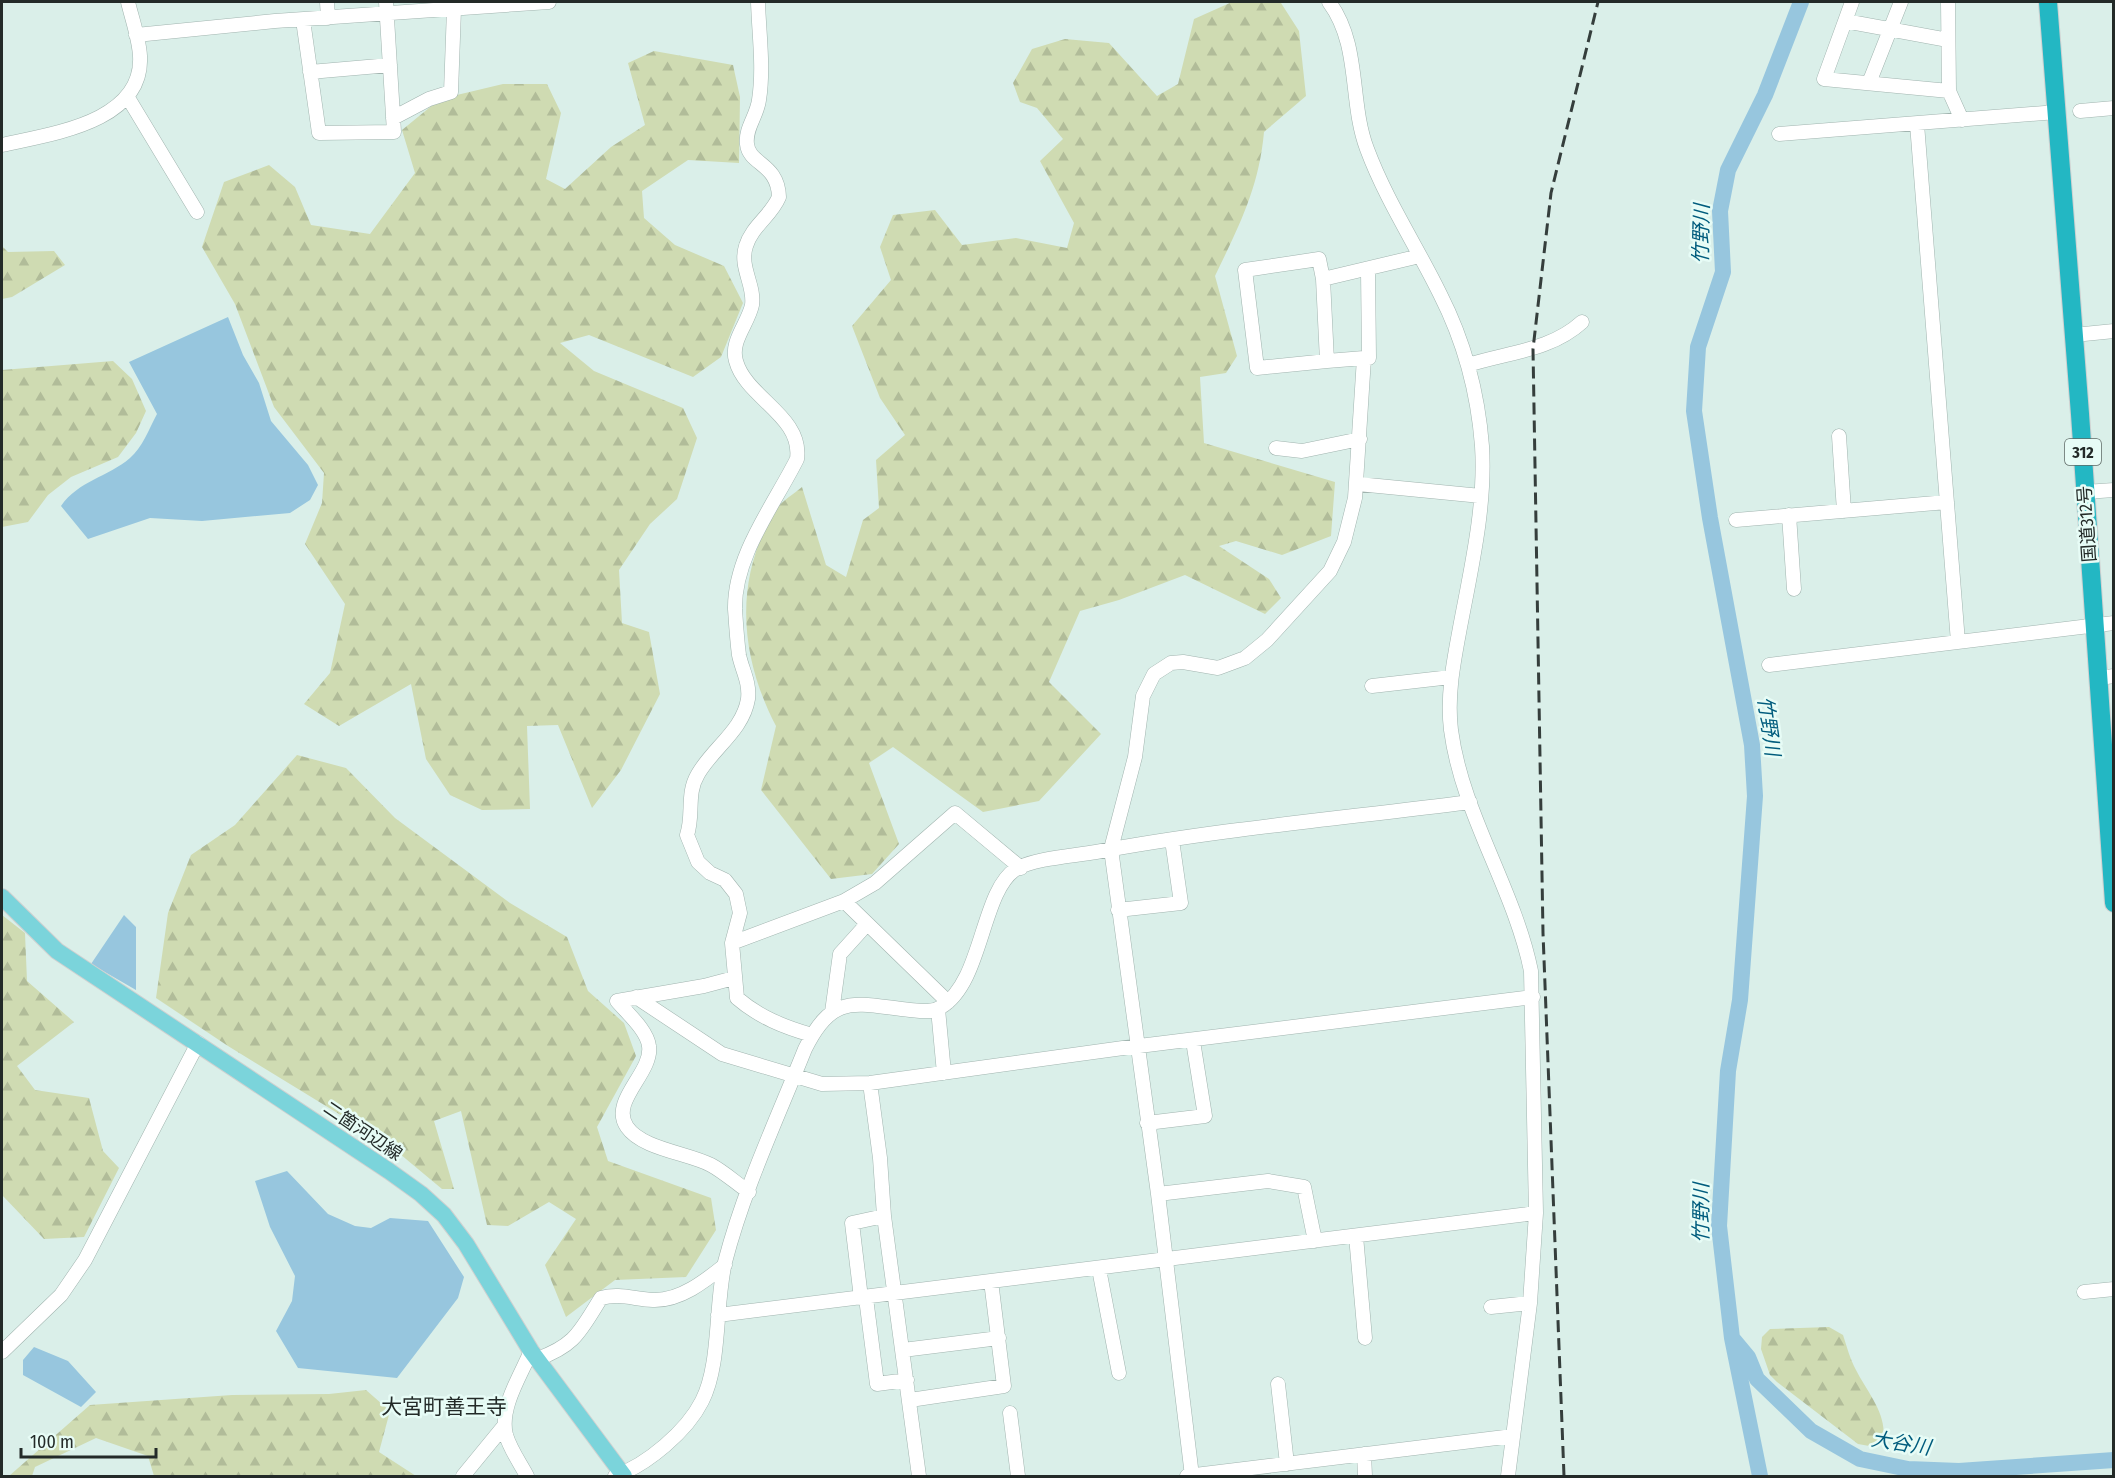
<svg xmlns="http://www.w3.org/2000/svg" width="2115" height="1478" viewBox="0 0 2115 1478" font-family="'Fira Sans Condensed','Noto Sans JP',sans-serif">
	<defs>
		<pattern id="forest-firs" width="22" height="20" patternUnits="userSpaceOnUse" patternTransform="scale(1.5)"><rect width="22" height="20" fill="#cfdbb2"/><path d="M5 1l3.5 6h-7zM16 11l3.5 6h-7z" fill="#b1bc99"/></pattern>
	</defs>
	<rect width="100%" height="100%" fill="#daefe9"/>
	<path fill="url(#forest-firs)" d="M1232 2 1281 3 1299 31 1306 96 1264 132C1259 188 1239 226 1215 276L1237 356 1226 373 1200 377 1204 443 1335 482 1331 536 1282 555 1236 541 1219 546 1269 579 1281 598 1265 614 1185 575 1119 600 1080 611 1049 682 1101 734 1039 801 983 812 893 747 869 763 899 844 872 874 831 879 761 790 776 726C740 657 733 580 775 511 780 502 794 494 802 487L826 565 846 577 863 520 879 508 876 460 905 435 880 398 852 326 891 280 880 247 893 215 935 210 962 245 1016 238 1067 248 1074 223 1040 161 1063 139 1037 108 1020 102 1013 83 1032 49 1065 39 1109 43 1157 96 1178 84 1194 19Z
		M654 51 733 65 740 97 739 163 688 160 642 191 644 218 675 245 724 266 743 303 721 357 693 377 589 335 560 343 594 371 683 408 697 438 677 499 650 524 619 570 622 623 649 632 660 694 621 770 592 808 558 725 527 726 530 809 482 810 450 795 426 759 411 684 339 726 304 704 330 673 345 604 305 544 322 503 324 473 274 407 235 304 202 247 224 182 269 165 295 187 311 225 370 234 415 173 402 130 440 99 503 84H547L561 113 546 179 565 189 611 147 645 125 628 63Z
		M2 246 8 252 54 251 65 265 12 297 2 299Z
		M113 361 132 379 146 411 136 433 118 457 71 477 48 495 28 522 2 527V370Z
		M297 755 346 768 395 818 510 903 567 937 588 991 624 1023 636 1056 597 1127 608 1161 711 1198 716 1230 686 1277 615 1280 566 1317 545 1265 576 1219 549 1202 508 1226 487 1225 461 1111 434 1121 454 1189H442L388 1144 228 1046 156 998 168 913 191 855 235 825Z
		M2 915 25 933 27 981 74 1022 17 1066 35 1090 89 1098 103 1151 119 1168 84 1237 44 1239 2 1195Z
		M1829 1327 1843 1335C1847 1347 1850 1359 1856 1370 1867 1392 1890 1417 1882 1443L1875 1447 1858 1444 1777 1382 1770 1375 1761 1349 1762 1337 1770 1329Z
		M366 1390 390 1411 379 1452 416 1476H154L148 1456 96 1438 35 1467 32 1476H9L90 1405 232 1395 329 1394Z"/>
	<path fill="#97c6de" d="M228 317 243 355 259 383 271 421 308 465 318 485 310 500 290 513 202 521 150 518 88 539 61 506C78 481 108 477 130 458 142 448 149 429 157 414L129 362Z
		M124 915 136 927V990L91 964Z
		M287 1171 328 1214 355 1226 371 1228 390 1218 428 1221 464 1277 458 1298 397 1378 298 1368 276 1331 292 1301 295 1276 270 1227 255 1181Z
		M34 1347 68 1361 96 1392 81 1407 23 1375V1360Z"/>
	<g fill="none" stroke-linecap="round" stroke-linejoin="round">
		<path stroke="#97c6de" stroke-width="16" d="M1733 1339 1748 1357 1757 1379 1811 1431 1860 1459 1908 1469 1959 1471 2114 1460
			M1760 1476 1732 1338 1719 1226 1728 1071 1740 1000 1755 796 1752 745 1710 518 1694 411 1698 347 1723 272 1720 211 1728 170 1765 95 1801 2"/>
		<g stroke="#a1b4af" stroke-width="15">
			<path id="minor" d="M327 2 328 18
				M758 2C759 34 764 68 759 100 757 116 745 128 747 144 749 165 778 163 779 197 771 216 752 226 746 246 739 267 755 285 752 305 748 324 730 341 736 361 746 398 803 416 797 459 774 505 734 556 735 609 736 624 737 640 739 655 742 670 750 682 748 699 743 730 713 748 698 774 686 794 694 814 687 835L698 862 710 873 725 880 736 894 740 913 732 943 737 998C759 1017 784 1027 812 1035
				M1329 2C1361 45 1349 102 1367 149 1386 200 1416 245 1440 294 1464 341 1478 394 1482 446 1486 508 1470 573 1459 633 1453 665 1447 697 1451 730 1462 814 1514 888 1531 971L1536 1213 1530 1303 1508 1476
				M1852 2 1824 79 1949 91
				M1948 2 1949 91 1962 120
				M303 20 319 133 394 132 386 2
				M1845 21 1948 40
				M136 35 275 21 549 2
				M310 72 390 65
				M1869 83 1901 2
				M127 96 197 212
				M2080 111 2114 108
				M393 118 429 99 451 92 454 9
				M1917 124 1958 642
				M1779 134 2057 112
				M2 145C49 134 144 123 140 56 139 38 132 19 128 2
				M1323 279 1319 259 1245 270 1257 368 1327 361
				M2074 335 2114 331
				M1364 358H1369L1368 271
				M1468 365C1508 352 1550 351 1582 322
				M1839 436 1844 511
				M1276 448 1302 451 1360 439
				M1358 484 1481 496
				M2085 492 2114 490
				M1789 515 1794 589
				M1736 520 1947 502
				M1769 665 2114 623
				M2099 678 2114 676
				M1372 686 1451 677
				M844 901 948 1002
				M1118 910 1181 903 1172 840
				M732 943 844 901 875 883 955 813 1021 868
				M734 978 704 986 617 1001C627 1013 647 1030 649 1046 653 1073 609 1101 627 1127 642 1149 688 1153 711 1165 724 1172 736 1183 749 1192
				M636 997 722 1054 822 1084 870 1083 1123 1048 1533 997
				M938 1009 944 1073
				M832 1012 840 954 867 924
				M870 1083 880 1158 884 1216 919 1476
				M1147 1123 1205 1116 1193 1041
				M1158 1194 1268 1181 1304 1187 1315 1241
				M1356 1236 1365 1338
				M1099 1269 1119 1373
				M2084 1292 2114 1289
				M861 1298 852 1223 884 1216
				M866 1298 877 1384 907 1380
				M1491 1307 1530 1303
				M718 1315 1536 1213
				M903 1350 999 1338
				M2 1352 61 1295 85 1260 198 1043
				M537 1359C576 1345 580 1331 601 1298 619 1293 634 1299 653 1300 680 1301 705 1281 725 1265
				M1278 1384 1287 1464
				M910 1400 1004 1386 991 1281
				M1010 1413 1018 1476
				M1364 1454 1365 1476
				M463 1476 504 1426
				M527 1476C520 1463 510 1449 506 1435 499 1408 521 1375 531 1351
				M615 1476C647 1465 687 1431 702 1401 721 1364 715 1304 725 1262 744 1189 777 1119 805 1049 833 992 855 1004 910 1010 920 1011 932 1013 941 1007 983 982 981 891 1016 869 1035 858 1074 856 1096 852 1219 829 1346 818 1470 802
				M1187 1476 1513 1436
				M1192 1476 1158 1194 1111 849 1135 757 1143 696 1154 674 1171 663 1183 662 1218 668 1245 658 1267 640 1330 571 1344 542 1355 498 1364 358 1327 361 1323 279 1420 256"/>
		</g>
		<g stroke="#cfd0d0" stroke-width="18">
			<path id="major" d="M2 897 57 951 389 1171 421 1194 444 1215 466 1244 531 1351 624 1476"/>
		</g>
		<g stroke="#cfd0d0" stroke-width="20">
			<path id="highway" d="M2048 2 2080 414 2114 903"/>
		</g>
		<use href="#minor" stroke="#fff" stroke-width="14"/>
		<use href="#major" stroke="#7bd4db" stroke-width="16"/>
		<use href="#highway" stroke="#23b7c3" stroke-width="18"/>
		<path stroke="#353e3c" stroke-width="3" stroke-dasharray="12 6" stroke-linecap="butt" d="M1564 1476 1543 933 1533 349 1551 193 1598 2"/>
	</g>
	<g text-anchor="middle" stroke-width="5" stroke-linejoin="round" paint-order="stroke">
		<rect fill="#e7fcf6" stroke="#5e6966" stroke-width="1.5" x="2065" y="439" width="36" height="26" rx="4.5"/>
		<g font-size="16" font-weight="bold" fill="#232a28">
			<text x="2083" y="458">312</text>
		</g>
		<g font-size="18" fill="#232a28" stroke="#e7fcf6">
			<text transform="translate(2087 524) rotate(-94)" y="6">国道312号</text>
			<text transform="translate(363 1131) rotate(34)" y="6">二箇河辺線</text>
		</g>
		<g font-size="20" font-style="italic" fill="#005c7d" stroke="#e7fcf6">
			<text transform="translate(1701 234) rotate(-89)" y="7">竹野川</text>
			<text transform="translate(1769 726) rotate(82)" y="7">竹野川</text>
			<text transform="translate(1701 1213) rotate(-90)" y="7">竹野川</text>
			<text transform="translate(1901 1443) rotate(9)" y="7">大谷川</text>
		</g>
		<g font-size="21" fill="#232a28" stroke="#e7fcf6">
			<text x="444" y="1414">大宮町善王寺</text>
		</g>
	</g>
	<rect width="2115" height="1478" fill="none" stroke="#232a28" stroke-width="6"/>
	<path d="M21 1448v9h135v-9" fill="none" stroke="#232a28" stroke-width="3"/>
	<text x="30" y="1448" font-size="18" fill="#232a28" stroke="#e7fcf6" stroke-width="4.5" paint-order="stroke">100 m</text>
</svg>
